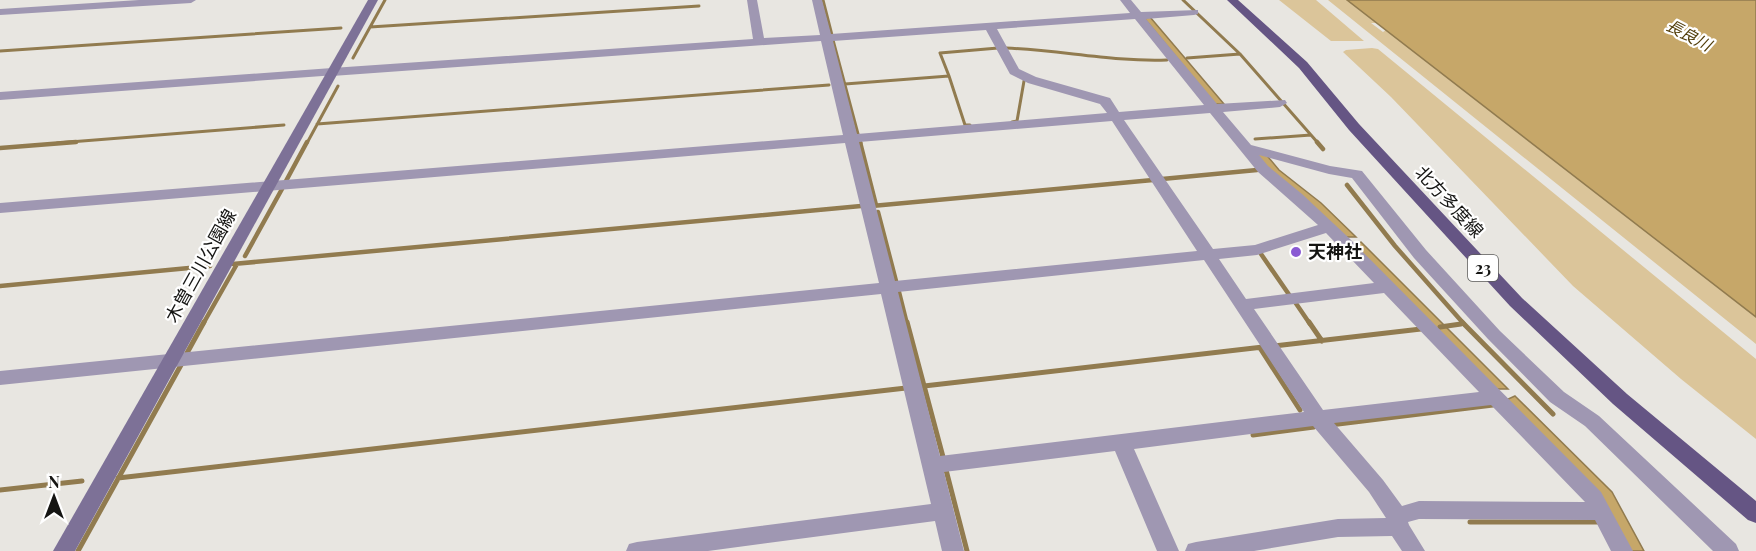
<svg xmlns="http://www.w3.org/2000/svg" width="1756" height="551" viewBox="0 0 1756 551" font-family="'Playfair Display','Noto Sans JP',serif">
	<rect width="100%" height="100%" fill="#e8e6e1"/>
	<path fill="#dbc59a" d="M1279 0H1316L1364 41H1331Z
		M1328 0H1347L1377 23H1371L1383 32 1386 30 1756 317V344Z
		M1372 48 1378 49 1756 359V439L1681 379 1573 286 1391 97 1343 52 1346 50Z"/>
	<path fill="#c6a769" stroke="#917b4f" stroke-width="1.5" d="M1347 0H1756V317Z
		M1150 17 1224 104H1215L1144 18Z
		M1264 152 1279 170 1321 203 1356 237H1345L1270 171 1255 153Z
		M1361 242 1508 389H1495L1352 245Z
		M1515 396 1612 492 1644 551H1630L1506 400Z"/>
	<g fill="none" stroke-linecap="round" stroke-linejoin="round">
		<path stroke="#917b4f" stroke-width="3" d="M823 0 832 35
			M1183 0 1240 54 1311 135
			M370 27 699 6
			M833 40 858 134
			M1006 48C1060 50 1113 62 1167 60
			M0 51 341 28
			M353 58 385 0
			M1187 58 1240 54
			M949 76 965 125H970
			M845 84 949 76 940 53 998 48
			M1012 122 1017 121 1024 81
			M317 124 829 85
			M1255 139 1311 135 1318 143
			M860 141 861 143
			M57 143 284 125
			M307 143 338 86"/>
		<path stroke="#917b4f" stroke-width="4.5" d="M860 142 876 205
			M1317 142 1323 149
			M0 148 76 142
			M1162 179 1257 170
			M286 181 307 142
			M1347 185 1395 246 1464 324
			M872 206 1153 180
			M878 212 896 281
			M1261 254 1290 296
			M245 256 282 189
			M233 264 861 206
			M0 286 210 266
			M899 292 907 324
			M1295 302 1310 324
			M203 324 237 264"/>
		<path stroke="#917b4f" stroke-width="5" d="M907 322 943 457
			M1309 322 1322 341
			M1462 322 1553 414
			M1440 327 1461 324
			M1274 346 1421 329
			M1260 348 1300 410
			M187 353 204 322
			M924 386 1263 347
			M1330 425 1493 405
			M1253 435 1314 427
			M946 470 967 551
			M118 478 906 388
			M0 490 82 481
			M1470 522H1598
			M78 551 181 365"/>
		<path fill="#9f97b2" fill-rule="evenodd" d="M139 0H196L191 3 0 15V9Z
			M747 0H757L764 38 820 35 812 0H822L831 34 1130 13 1120 0H1131L1141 12 1198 10V14L1194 15 1146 19 1217 104 1285 100 1287 103 1280 107 1223 112 1251 145 1330 166 1362 171 1426 250 1500 331 1564 392 1599 416 1736 544 1739 551H1713L1585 426 1550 402 1488 339 1414 258 1352 178 1329 174 1259 155 1268 166 1302 194 1349 238 1601 492 1633 551H1611L1595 520 1419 519 1408 522 1409 525 1425 551H1402L1392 536 1338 537 1254 551H1185L1188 544 1196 542 1338 519 1386 518 1369 492 1313 426 1134 449 1179 551H1157L1115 451 944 472 964 551H942L935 521 708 551H626L629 544 637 542 931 504 881 294 0 385V371L879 283 845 143 0 213V203L843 135 821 41 332 76 326 72 332 68 753 39ZM1135 19 1204 105 1119 112 1110 98 1036 77 1019 69 997 29ZM986 30 1010 74 1028 83 1100 104 1107 113 857 134 833 41ZM1210 113 1258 172 1318 225 1255 245 1213 249 1124 120ZM1112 121 1197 251 895 281 859 142ZM1326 233 1374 283 1246 299 1219 259 1257 255ZM1204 260 1304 412 940 456 898 292ZM1384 293 1479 392 1323 410 1254 309ZM1491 405 1585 502 1419 501 1402 506 1383 480 1334 423Z"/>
		<path fill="#9f97b2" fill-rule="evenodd" d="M332 68 336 69 338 72 336 75 0 100V92Z"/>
		<path fill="#7d7197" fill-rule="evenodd" d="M368 0H378L75 551H53Z"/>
		<path fill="#655584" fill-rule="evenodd" d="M1227 0H1238L1307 62 1359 124 1522 298 1627 394 1756 501V523L1748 520 1613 404 1510 306 1349 130 1299 68Z"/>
	</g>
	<circle fill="#8a5ad3" stroke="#fff" stroke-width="2" cx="1296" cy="252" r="6"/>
	<g text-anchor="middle" stroke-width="4.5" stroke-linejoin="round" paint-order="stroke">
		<g font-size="16" font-style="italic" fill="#523d09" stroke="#fff">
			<text transform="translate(1689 35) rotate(28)" y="6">長良川</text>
		</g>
		<rect fill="#fff" stroke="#5b5b5a" stroke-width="1.5" x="1468" y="255" width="30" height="26" rx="4.5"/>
		<g font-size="16" font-weight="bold" fill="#151513">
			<text x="1483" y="274">23</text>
		</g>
		<g font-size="18" fill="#151513" stroke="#fff">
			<text transform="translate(1449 202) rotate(47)" y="6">北方多度線</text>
			<text transform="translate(201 266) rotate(-61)" y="6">木曽三川公園線</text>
		</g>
		<g font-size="18" font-weight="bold" fill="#151513" stroke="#fff" text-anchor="start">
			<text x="1308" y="258">天神社</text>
		</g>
	</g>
	<g transform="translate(54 497)" stroke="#ffffff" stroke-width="4.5" paint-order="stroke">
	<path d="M0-4.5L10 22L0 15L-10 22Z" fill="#151513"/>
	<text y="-9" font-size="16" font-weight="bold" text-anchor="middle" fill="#151513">N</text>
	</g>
</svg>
